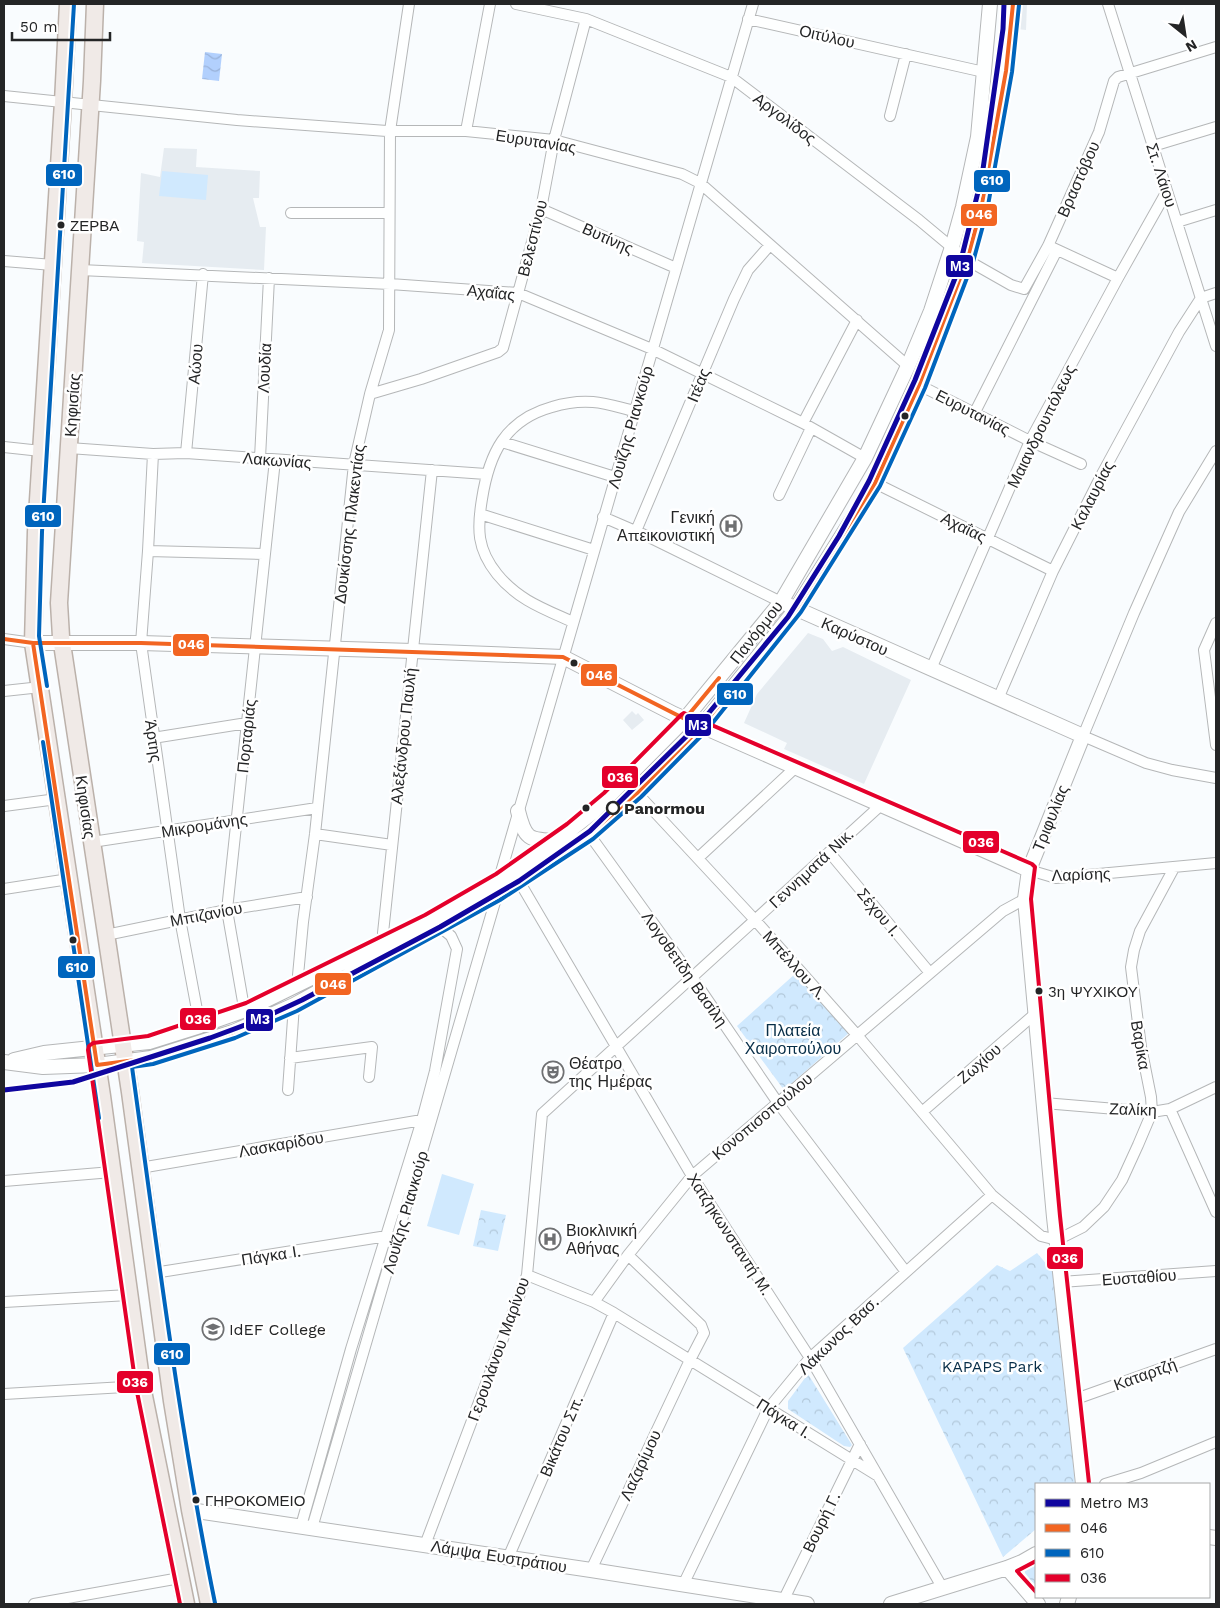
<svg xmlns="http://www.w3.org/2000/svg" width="1220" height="1608" viewBox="0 0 1220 1608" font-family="'Work Sans',sans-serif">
	<defs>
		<pattern id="park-crowns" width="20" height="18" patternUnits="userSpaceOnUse" patternTransform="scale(1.25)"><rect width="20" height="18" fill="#d0e9fe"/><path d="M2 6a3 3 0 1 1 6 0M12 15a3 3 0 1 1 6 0" fill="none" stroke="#b2c8da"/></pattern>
		<pattern id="water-waves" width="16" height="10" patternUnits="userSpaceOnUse" patternTransform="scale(1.25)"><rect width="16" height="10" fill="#b2d0fd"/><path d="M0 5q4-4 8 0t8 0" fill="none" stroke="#99b2d9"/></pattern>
	</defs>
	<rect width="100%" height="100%" fill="#f9fcfe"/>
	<path fill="#e6ecf1" d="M1018 4H1027L1026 30 1017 29Z
		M164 148 197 149 196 167 260 171 259 198H253L260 227H266L264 270 142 263 144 242 137 241 141 173 160 177Z
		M808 633 823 639 832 651 843 647 911 680 864 784 784 749 787 743 744 723 757 694Z
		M632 711 636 715 638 713 644 720 632 730 623 720Z"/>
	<path fill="url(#park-crowns)" d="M795 974 850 1032 784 1090 737 1026Z
		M481 1210 506 1215 498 1251 473 1246Z
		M1037 1253 1055 1274 1075 1484H1036V1529L1003 1557 903 1348 997 1265 1010 1271Z
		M808 1374 852 1445 850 1447 844 1446 788 1409V1401Z
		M1036 1560V1587L1025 1573V1569Z"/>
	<path fill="#d0e9fe" d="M162 171 208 175 206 200 159 196Z
		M442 1174 474 1184 459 1235 427 1226Z"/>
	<path fill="url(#water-waves)" d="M205 52 222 54 219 81 202 79Z"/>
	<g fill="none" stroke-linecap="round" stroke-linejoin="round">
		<g stroke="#b5b7b8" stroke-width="12">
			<path id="street" d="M516 4 586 19 731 77 919 220 967 260 1011 285 1024 289 1048 246 1099 132 1114 81 1118 77 1216 47
				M1108 4 1216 346
				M748 19 984 72
				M4 96 237 120 387 131H466L554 140 682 174 700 183 908 366
				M890 116 906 54
				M466 131 490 4
				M1153 146 1216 127
				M541 209 676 268
				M291 213H389
				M1177 222 1216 210
				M1051 247 1118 278
				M4 261 53 265
				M80 270 390 284 518 293 652 349 803 423 865 458
				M1201 298 1216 293
				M919 385 1030 441 1081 464
				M370 394 421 379 498 352 503 348 541 209 554 140 586 19
				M974 414 1057 250
				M803 423 857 320
				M502 442 615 477
				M4 447 41 451
				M69 448 153 454 186 453 486 474
				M1216 451 1179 512 1134 613 1083 736 1146 763 1172 770 1216 778
				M186 453 203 274
				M153 454 148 551 141 643 180 919 200 1026
				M260 458 269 278
				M875 483 1053 571
				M779 495 811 428
				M480 514 594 550
				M603 517 647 536 781 602
				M636 531 734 299 748 270 770 245
				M148 551 264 554
				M573 622C544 609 518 600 497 574 477 549 477 529 482 499 489 454 505 420 552 407 565 403 580 401 593 402 607 403 621 408 634 411
				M1216 623 1204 650 1216 745
				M4 639 33 643
				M931 669 1030 441 1118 278 1167 191
				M4 691 41 687
				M998 699 1053 571 1102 474 1179 332 1201 298
				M153 738 247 723
				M637 793 755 920 857 1035 992 1195 1041 1236 1057 1240 1083 1227 1104 1207 1122 1180 1138 1145 1152 1112 1151 1097 1141 1047 1131 967 1134 950 1140 931 1174 868
				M4 806 57 799
				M315 834 392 845
				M589 834 692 977 778 1103 906 1272
				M92 842 317 808
				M829 852 930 973
				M698 858 796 767
				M1029 870 1056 878 1216 863
				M499 879 753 4
				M519 881 692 1176 810 1358 942 1587
				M4 889 69 879
				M106 935 227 910 307 897
				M387 941 383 933 432 470
				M297 986 303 922 315 834 354 464 370 394 389 330 390 131 409 4
				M248 1009 243 1002 227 910 275 460
				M290 1058 372 1047 369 1077
				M288 1090 294 1005
				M1044 1103 1152 1112 1170 1109 1216 1087
				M1170 1109 1216 1212
				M922 1112 1036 1013
				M140 1168 422 1120
				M4 1181 112 1172
				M154 1273 387 1236
				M527 1275 594 1302 614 1313 878 1476
				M1061 1282 1216 1271
				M4 1302 129 1295
				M594 1302 628 1255 692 1176 1003 911 1025 899
				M4 1394 142 1386
				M1073 1400 1216 1349
				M1105 1484 1141 1473 1216 1442
				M301 1526 351 1349 422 1120 435 1071 457 949 451 936 440 927
				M312 1528 497 895
				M425 1545 527 1275 542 1114 881 805
				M508 1558 614 1313
				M591 1570 690 1360 704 1333 701 1325 628 1255
				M683 1585 768 1409 810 1358 992 1195
				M783 1601 860 1444
				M34 1604 180 1578"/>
		</g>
		<g stroke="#b5b7b8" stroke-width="16">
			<path id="secondary" d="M788 605 1083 736 1029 870 1025 899 1054 1217 1083 1484
				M33 643H141L413 651 563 657 674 714 1029 870
				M518 811C525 839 528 840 556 841
				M14 1060 44 1053 149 1042 200 1026 248 1009 387 941 428 921 490 884 556 841 592 813 685 719 781 602 865 458 908 366 931 311 952 247 963 207 978 137 990 4
				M4 1062 43 1067 97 1065 151 1058 233 1032 294 1005 497 895 589 834 637 793 702 726 796 609 875 483 919 385 967 260 981 209 1006 71 1013 4
				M190 1510 591 1570 807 1604
				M1209 1537 1216 1538
				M1007 1568 1038 1604
				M891 1604 1007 1568 1022 1562 1036 1554
				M1067 1604 1069 1597"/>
		</g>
		<g stroke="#bbb1aa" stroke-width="19">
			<path id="primary" d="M68 4 63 102 36 532 33 643 102 1096 142 1386 186 1604
				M95 4 92 81 59 603 61 637 130 1092 172 1401 190 1510 209 1604"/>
		</g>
		<use href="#street" stroke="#feffff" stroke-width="10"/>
		<use href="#secondary" stroke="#feffff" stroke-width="14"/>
		<use href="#primary" stroke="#f0eae7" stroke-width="16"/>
		<g stroke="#fff" stroke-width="8">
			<path id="bus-1" d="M4 639 33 643H141L563 657 685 719 719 678
				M33 643 97 1065
				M97 1065 151 1058 233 1032 294 1005 440 927 497 895 589 834 637 793 702 726 796 609 875 483 919 385 967 260 981 209 1006 71 1013 4"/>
		</g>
		<g stroke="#fff" stroke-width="8">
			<path id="bus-2" d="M47 686 39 636 42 532 74 4
				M43 742 99 1118
				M215 1603C179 1426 157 1246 132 1067L153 1064 235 1038 297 1011 500 900 593 839 641 797 707 730 801 612 880 486 925 388 973 262 987 211 1012 72 1019 5"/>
		</g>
		<g stroke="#fff" stroke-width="8">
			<path id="bus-3" d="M1036 1561 1017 1571 1036 1592
				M180 1604 136 1387 88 1050 89 1046 93 1043 148 1036 246 1003 425 915 496 874 567 824 604 793 681 715 684 713 1032 864 1035 867 1031 899 1060 1216 1089 1483"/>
		</g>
		<use href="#bus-1" stroke="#f26522" stroke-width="4"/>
		<use href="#bus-2" stroke="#0065bd" stroke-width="4"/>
		<use href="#bus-3" stroke="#e4002b" stroke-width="4"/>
		<g stroke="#fff" stroke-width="9">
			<path id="metro-1" d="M4 1090 73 1082 210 1038 261 1019 302 1000 440 927 519 881 590 831 703 720 788 617 839 536 869 481 915 380 959 268 982 176 1003 29 1004 4"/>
		</g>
		<use href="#metro-1" stroke="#10069f" stroke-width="5"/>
	</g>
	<defs>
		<g id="hospital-ring" transform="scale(1.125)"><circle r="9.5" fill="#fff" stroke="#6f7072" stroke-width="1.5"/><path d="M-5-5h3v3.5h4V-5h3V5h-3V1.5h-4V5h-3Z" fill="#6f7072"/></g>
		<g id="theatre-ring" transform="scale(1.125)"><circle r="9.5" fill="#fff" stroke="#6f7072" stroke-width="1.5"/><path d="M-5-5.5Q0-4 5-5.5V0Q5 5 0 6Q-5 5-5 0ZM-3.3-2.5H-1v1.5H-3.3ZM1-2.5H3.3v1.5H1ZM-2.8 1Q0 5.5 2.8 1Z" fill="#6f7072"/></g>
		<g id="university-ring" transform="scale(1.125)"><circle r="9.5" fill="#fff" stroke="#6f7072" stroke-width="1.5"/><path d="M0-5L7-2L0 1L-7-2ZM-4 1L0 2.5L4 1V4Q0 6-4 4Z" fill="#6f7072"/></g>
	</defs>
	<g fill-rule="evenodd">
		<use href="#hospital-ring" x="731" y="526"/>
		<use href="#theatre-ring" x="553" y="1072"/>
		<use href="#hospital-ring" x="550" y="1239"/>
		<use href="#university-ring" x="213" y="1329"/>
	</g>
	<g fill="#242526" stroke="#fff" stroke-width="2">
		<circle cx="61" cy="225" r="4.5"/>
		<circle cx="905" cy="416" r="4.5"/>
		<circle cx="574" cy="663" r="4.5"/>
		<circle cx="586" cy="808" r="4.5"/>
		<circle cx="73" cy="940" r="4.5"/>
		<circle cx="1039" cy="991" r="4.5"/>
		<circle cx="196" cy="1500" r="4.5"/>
	</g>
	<circle fill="#fff" stroke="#242526" stroke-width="2.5" cx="613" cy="808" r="6"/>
	<g text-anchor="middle" stroke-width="5" stroke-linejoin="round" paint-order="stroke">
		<g font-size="15" fill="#242526" stroke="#fff" text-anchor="start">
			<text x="70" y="231">ΖΕΡΒΑ</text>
			<text x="1048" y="997">3η ΨΥΧΙΚΟΥ</text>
			<text x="205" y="1506">ΓΗΡΟΚΟΜΕΙΟ</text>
		</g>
		<g font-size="16" fill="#242526" stroke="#fff">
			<text transform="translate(827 36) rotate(13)" y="6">Οιτύλου</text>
			<text transform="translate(785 118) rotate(37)" y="6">Αργολίδος</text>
			<text transform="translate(536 141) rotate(9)" y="6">Ευρυτανίας</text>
			<text transform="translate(1162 175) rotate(72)" y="6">Στ. Λάιου</text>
			<text transform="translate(1078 179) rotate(-66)" y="6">Βραστόβου</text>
			<text transform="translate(532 238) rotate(-76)" y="6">Βελεστίνου</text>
			<text transform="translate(608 238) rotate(24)" y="6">Βυτίνης</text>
			<text transform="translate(491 292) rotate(6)" y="6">Αχαΐας</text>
			<text transform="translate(195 364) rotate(-85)" y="6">Αώου</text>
			<text transform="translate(264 368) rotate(-87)" y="6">Λουδία</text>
			<text transform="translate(698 385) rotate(-68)" y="6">Ιτέας</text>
			<text transform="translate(72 405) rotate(-86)" y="6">Κηφισίας</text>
			<text transform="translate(973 412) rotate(27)" y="6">Ευρυτανίας</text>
			<text transform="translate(1041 426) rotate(-64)" y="6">Μαιανδρουπόλεως</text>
			<text transform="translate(630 427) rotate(-74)" y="6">Λουΐζης Ριανκούρ</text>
			<text transform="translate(277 460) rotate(4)" y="6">Λακωνίας</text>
			<text transform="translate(1092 495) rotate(-63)" y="6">Καλαυρίας</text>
			<text transform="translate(349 524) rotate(-83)" y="6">Δουκίσσης Πλακεντίας</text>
			<text transform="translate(964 527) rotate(26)" y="6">Αχαΐας</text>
			<text transform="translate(756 632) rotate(-52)" y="6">Πανόρμου</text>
			<text transform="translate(855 636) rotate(24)" y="6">Καρύστου</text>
			<text transform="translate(246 736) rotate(-84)" y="6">Πορταριάς</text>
			<text transform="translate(403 736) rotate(-84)" y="6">Αλεξάνδρου Παυλή</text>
			<text transform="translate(154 741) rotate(82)" y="6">Άρτης</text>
			<text transform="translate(86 807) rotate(82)" y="6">Κηφισίας</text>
			<text transform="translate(1050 818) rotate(-68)" y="6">Τριφυλίας</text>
			<text transform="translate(204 825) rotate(-9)" y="6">Μικρομάνης</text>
			<text transform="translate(811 868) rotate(-43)" y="6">Γεννηματά Νικ.</text>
			<text transform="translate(1081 874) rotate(-2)" y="6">Λαρίσης</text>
			<text transform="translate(879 912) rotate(50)" y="6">Σέχου Ι.</text>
			<text transform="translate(206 914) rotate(-11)" y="6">Μπιζανίου</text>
			<text transform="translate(795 965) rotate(48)" y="6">Μπέλλου Λ.</text>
			<text transform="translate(685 969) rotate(55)" y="6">Λογοθετίδη Βασίλη</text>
			<text transform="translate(1141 1045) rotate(80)" y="6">Βαρίκα</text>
			<text transform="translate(979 1063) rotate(-41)" y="6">Ζωχίου</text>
			<text transform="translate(1133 1109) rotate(2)" y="6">Ζαλίκη</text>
			<text transform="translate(762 1116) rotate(-40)" y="6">Κονοπισοπούλου</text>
			<text transform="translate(281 1144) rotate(-10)" y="6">Λασκαρίδου</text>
			<text transform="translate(405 1212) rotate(-74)" y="6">Λουΐζης Ριανκούρ</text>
			<text transform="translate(730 1234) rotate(57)" y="6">Χατζηκωνσταντή Μ.</text>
			<text transform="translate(271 1255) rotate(-9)" y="6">Πάγκα Ι.</text>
			<text transform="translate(1139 1277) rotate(-4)" y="6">Ευσταθίου</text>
			<text transform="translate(838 1335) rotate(-44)" y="6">Λάκωνος Βασ.</text>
			<text transform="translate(498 1349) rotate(-70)" y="6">Γερουλάνου Μαρίνου</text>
			<text transform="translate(1145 1374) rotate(-20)" y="6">Καταρτζή</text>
			<text transform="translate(784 1418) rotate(32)" y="6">Πάγκα Ι.</text>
			<text transform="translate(561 1436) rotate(-67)" y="6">Βικάτου Σπ.</text>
			<text transform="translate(640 1465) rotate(-65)" y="6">Λαζαρίμου</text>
			<text transform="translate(821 1522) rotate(-64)" y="6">Βουρή Γ.</text>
			<text transform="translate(499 1556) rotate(9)" y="6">Λάμψα Ευστράτιου</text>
		</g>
		<g font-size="16" fill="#242526" stroke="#fff" text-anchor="start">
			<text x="715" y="523" text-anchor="end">Γενική<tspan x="715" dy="18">Απεικονιστική</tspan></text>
			<text x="569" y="1069">Θέατρο<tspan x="569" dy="18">της Ημέρας</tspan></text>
			<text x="566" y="1236">Βιοκλινική<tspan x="566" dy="18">Αθήνας</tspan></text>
			<text x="229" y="1335">IdEF College</text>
		</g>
		<g font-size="16" font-weight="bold" fill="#242526" stroke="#fff" text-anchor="start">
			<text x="624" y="814">Panormou</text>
		</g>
		<g font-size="16" fill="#072e48" stroke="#fff">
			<text x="793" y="1036">Πλατεία<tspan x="793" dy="18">Χαιροπούλου</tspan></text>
			<text x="992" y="1372">KAPAPS Park</text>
		</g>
	</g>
	<g stroke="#fff" stroke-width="2">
		<rect x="45" y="163" width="38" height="24" rx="5" fill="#0065bd"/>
		<rect x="973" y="169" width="38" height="24" rx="5" fill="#0065bd"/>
		<rect x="960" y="203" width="38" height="24" rx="5" fill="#f26522"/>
		<rect x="945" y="254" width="29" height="24" rx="5" fill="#10069f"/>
		<rect x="24" y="504" width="38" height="24" rx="5" fill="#0065bd"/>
		<rect x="172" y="633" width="38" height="24" rx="5" fill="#f26522"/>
		<rect x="580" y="663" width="38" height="24" rx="5" fill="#f26522"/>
		<rect x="716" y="682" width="38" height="24" rx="5" fill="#0065bd"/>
		<rect x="684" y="713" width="28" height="24" rx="5" fill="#10069f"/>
		<rect x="601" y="765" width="38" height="24" rx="5" fill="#e4002b"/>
		<rect x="962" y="830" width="38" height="24" rx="5" fill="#e4002b"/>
		<rect x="57" y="955" width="39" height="24" rx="5" fill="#0065bd"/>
		<rect x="314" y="972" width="38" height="24" rx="5" fill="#f26522"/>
		<rect x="179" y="1007" width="38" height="24" rx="5" fill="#e4002b"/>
		<rect x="245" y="1008" width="29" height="24" rx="5" fill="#10069f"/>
		<rect x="1046" y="1246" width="38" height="24" rx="5" fill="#e4002b"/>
		<rect x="153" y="1342" width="38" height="24" rx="5" fill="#0065bd"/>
		<rect x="116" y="1370" width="38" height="24" rx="5" fill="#e4002b"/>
	</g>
	<g font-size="14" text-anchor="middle" font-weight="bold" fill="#fff">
		<text x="64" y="179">610</text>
		<text x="992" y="185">610</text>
		<text x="979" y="219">046</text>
		<text x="960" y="271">Μ3</text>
		<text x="43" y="521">610</text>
		<text x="191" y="649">046</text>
		<text x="599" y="680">046</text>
		<text x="735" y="699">610</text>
		<text x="698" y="730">Μ3</text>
		<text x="620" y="782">036</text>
		<text x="981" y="847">036</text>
		<text x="77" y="972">610</text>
		<text x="333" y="989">046</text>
		<text x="198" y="1024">036</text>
		<text x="260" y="1024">Μ3</text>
		<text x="1065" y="1263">036</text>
		<text x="172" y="1359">610</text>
		<text x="135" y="1387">036</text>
	</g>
	<rect width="1220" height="1608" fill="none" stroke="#242526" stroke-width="10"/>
	<rect x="1035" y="1483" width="175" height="115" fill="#ffffff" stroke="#a7a8a8"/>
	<rect x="1045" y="1499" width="25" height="8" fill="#10069f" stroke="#a7a8a8"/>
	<text x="1080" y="1508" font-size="15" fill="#242526">Metro Μ3</text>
	<rect x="1045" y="1524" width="25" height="8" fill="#f26522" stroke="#a7a8a8"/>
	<text x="1080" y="1533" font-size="15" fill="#242526">046</text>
	<rect x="1045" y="1549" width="25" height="8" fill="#0065bd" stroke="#a7a8a8"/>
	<text x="1080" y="1558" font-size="15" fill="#242526">610</text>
	<rect x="1045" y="1574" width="25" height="8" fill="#e4002b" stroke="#a7a8a8"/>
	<text x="1080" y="1583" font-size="15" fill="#242526">036</text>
	<g transform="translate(1185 35) rotate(150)" stroke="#ffffff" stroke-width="4" paint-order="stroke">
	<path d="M0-4L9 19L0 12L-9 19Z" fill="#242526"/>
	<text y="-8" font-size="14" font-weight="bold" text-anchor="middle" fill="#242526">N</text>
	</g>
	<path d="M12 32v8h98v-8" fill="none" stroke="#242526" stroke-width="2.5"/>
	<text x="20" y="32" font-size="15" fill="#242526" stroke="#ffffff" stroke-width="4" paint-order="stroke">50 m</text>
</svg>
